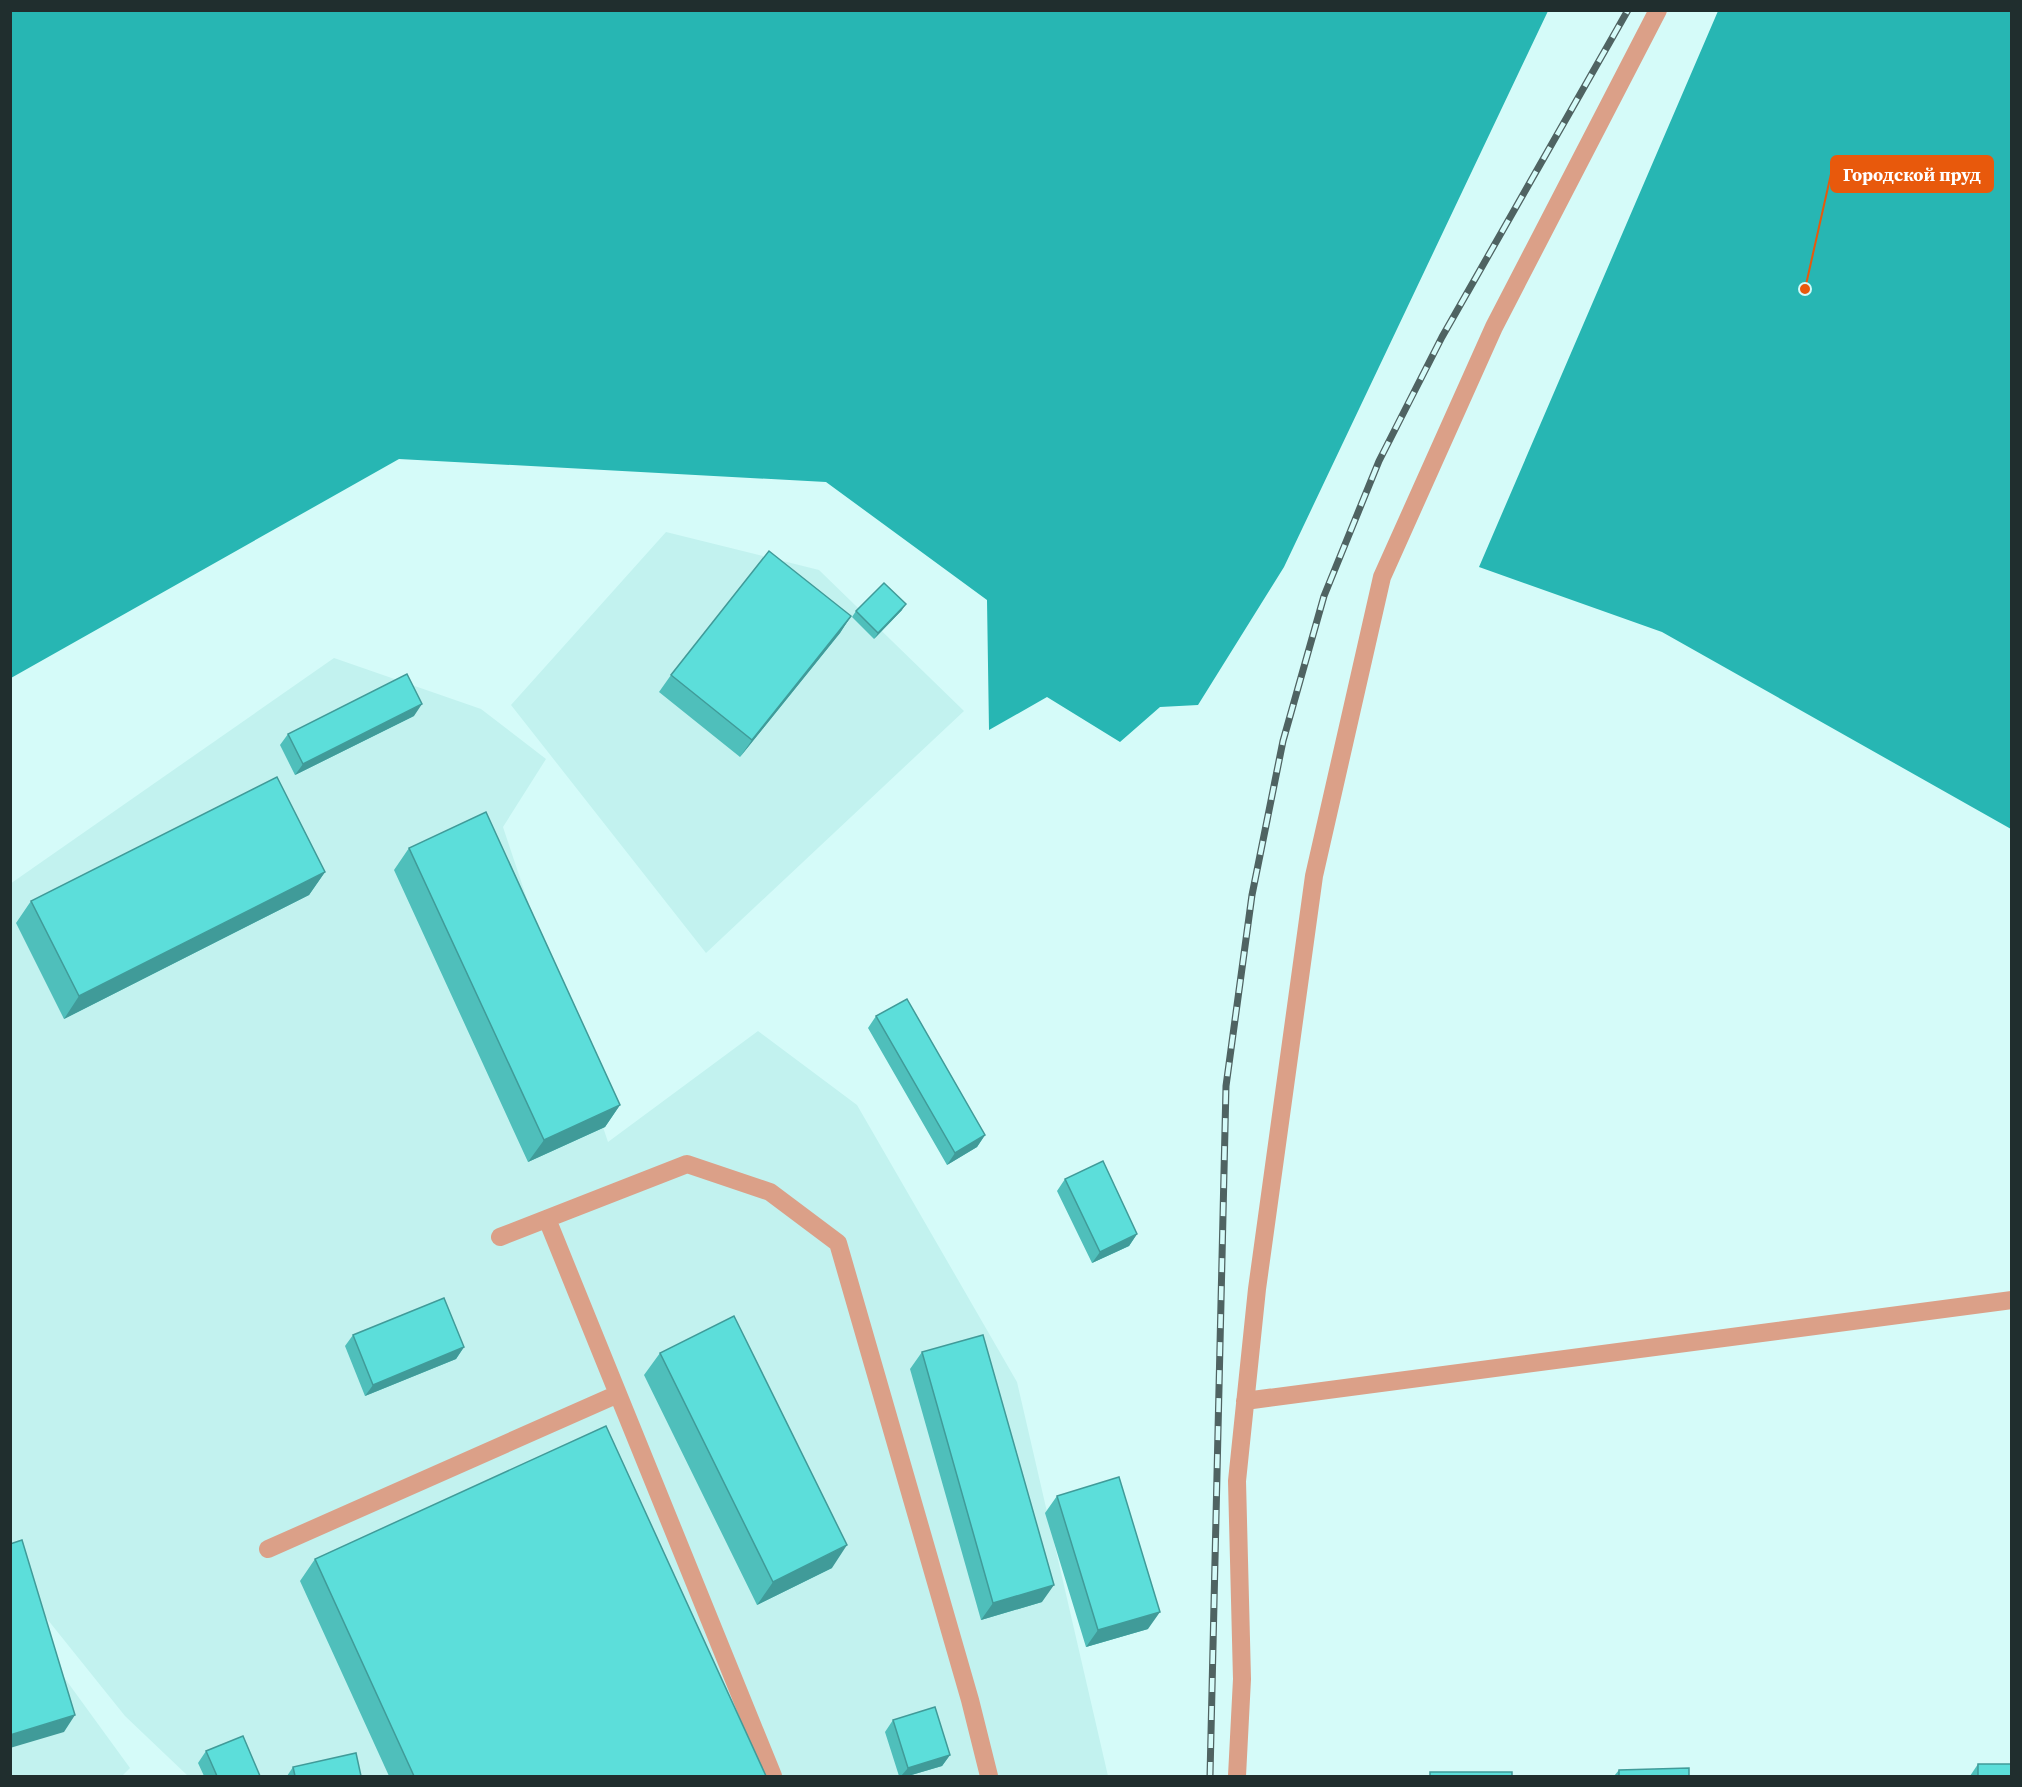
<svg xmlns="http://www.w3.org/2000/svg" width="2022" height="1787" viewBox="0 0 2022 1787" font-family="'Source Serif 4',serif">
	<rect width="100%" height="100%" fill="#d5fbf9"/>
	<path fill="#c2f2ef" d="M666 532 819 570 964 711 706 953 511 705Z
		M334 658 481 709 546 759 503 827 608 1142 758 1031 857 1105 1017 1382 1108 1776H188L125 1716 11 1574 10 884Z
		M10 1603 130 1768 122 1776H11Z"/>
	<path fill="#27b6b3" d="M11 10H1548V11L1284 567 1198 705 1160 707 1120 742 1047 697 989 730 987 600 826 482 399 459 11 678Z
		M1718 11H2011V829L1662 632 1479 567Z"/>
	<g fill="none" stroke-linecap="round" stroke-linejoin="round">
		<path stroke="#dba088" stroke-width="18" d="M547 1219 773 1776
			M500 1237 687 1164 770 1192 838 1243 970 1700 989 1776
			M1245 1401 2012 1300
			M268 1549 618 1394
			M1237 1776 1242 1679 1237 1481 1257 1289 1314 876 1382 577 1494 327 1658 10"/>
		<g stroke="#4f6362" stroke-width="7">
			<path id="rail" d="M1210 1776 1226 1086 1252 895 1283 741 1324 596 1379 461 1442 337 1628 10"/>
		</g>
		<use href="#rail" stroke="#d5fbf9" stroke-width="4.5" stroke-dasharray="14" stroke-linecap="butt"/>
	</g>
	<path fill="#4fbfbb" d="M902 610 874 639 852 617 856 611Z
		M851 616 840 633 740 757 659 692 671 675Z
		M414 716 295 775 280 745 288 734Z
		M409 848 620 1105 605 1127 528 1162 394 870Z
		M325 872 309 895 64 1019 16 923 31 901Z
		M876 1016 985 1135 977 1147 947 1165 868 1028Z
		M1065 1179 1137 1234 1129 1246 1092 1263 1057 1191Z
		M353 1335 464 1347 456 1359 365 1396 345 1346Z
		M922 1352 1042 1602 981 1620 910 1369Z
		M660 1353 832 1568 757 1605 644 1375Z
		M1057 1496 1148 1629 1086 1647 1045 1513Z
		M315 1559 766 1776H389L300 1581Z
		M893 1720 950 1755 942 1766 908 1776H899L885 1732Z
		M206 1751 260 1776H204L198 1763Z
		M1978 1764 2012 1776H1970Z
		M293 1767 361 1776H287Z
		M1619 1770 1689 1776H1614Z"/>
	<path fill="#409b99" d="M906 604 902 610 874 639 878 633Z
		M851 616 840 633 740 757 752 740Z
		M422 704 414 716 295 775 303 764Z
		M325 872 309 895 64 1019 79 996Z
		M620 1105 605 1127 528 1162 544 1140Z
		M985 1135 977 1147 947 1165 955 1153Z
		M1137 1234 1129 1246 1092 1263 1100 1252Z
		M464 1347 456 1359 365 1396 373 1385Z
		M847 1545 832 1568 757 1605 773 1582Z
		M1054 1585 1042 1602 981 1620 993 1603Z
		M1160 1612 1148 1629 1086 1647 1098 1630Z
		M75 1715 64 1732 10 1748V1735Z
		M950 1755 942 1766 908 1776H901L908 1768Z"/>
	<path fill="#5cdeda" stroke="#409b99" stroke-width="1.5" d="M769 551 851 616 752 740 671 675Z
		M884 583 906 604 878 633 856 611Z
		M407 674 422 704 303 764 288 734Z
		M277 777 325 872 79 996 31 901Z
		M486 812 620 1105 544 1140 409 848Z
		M907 999 985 1135 955 1153 876 1016Z
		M1103 1161 1137 1234 1100 1252 1065 1179Z
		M444 1298 464 1347 373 1385 353 1335Z
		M734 1316 847 1545 773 1582 660 1353Z
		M983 1335 1054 1585 993 1603 922 1352Z
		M606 1426 766 1776H414L315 1559Z
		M1119 1477 1160 1612 1098 1630 1057 1496Z
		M22 1540 75 1715 10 1735V1544Z
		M935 1707 950 1755 908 1768 893 1720Z
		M243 1736 260 1776H217L206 1751Z
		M356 1753 361 1776H295L293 1767Z
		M1978 1764H2012V1776H1978Z
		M1689 1768V1776H1619V1770Z
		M1430 1772H1512V1776H1430Z"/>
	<path fill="none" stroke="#e8590c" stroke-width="2" d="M1805 289L1831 174"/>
	<circle fill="#e8590c" stroke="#d5fbf9" stroke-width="2" cx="1805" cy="289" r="6"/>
	<rect fill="#e8590c" stroke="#e8590c" stroke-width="2" x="1831" y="156" width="162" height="36" rx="6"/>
	<g font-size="18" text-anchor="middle" font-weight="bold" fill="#fff">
		<text x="1912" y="181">Городской пруд</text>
	</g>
	<rect width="2022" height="1787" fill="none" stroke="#202e2e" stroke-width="24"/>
</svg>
